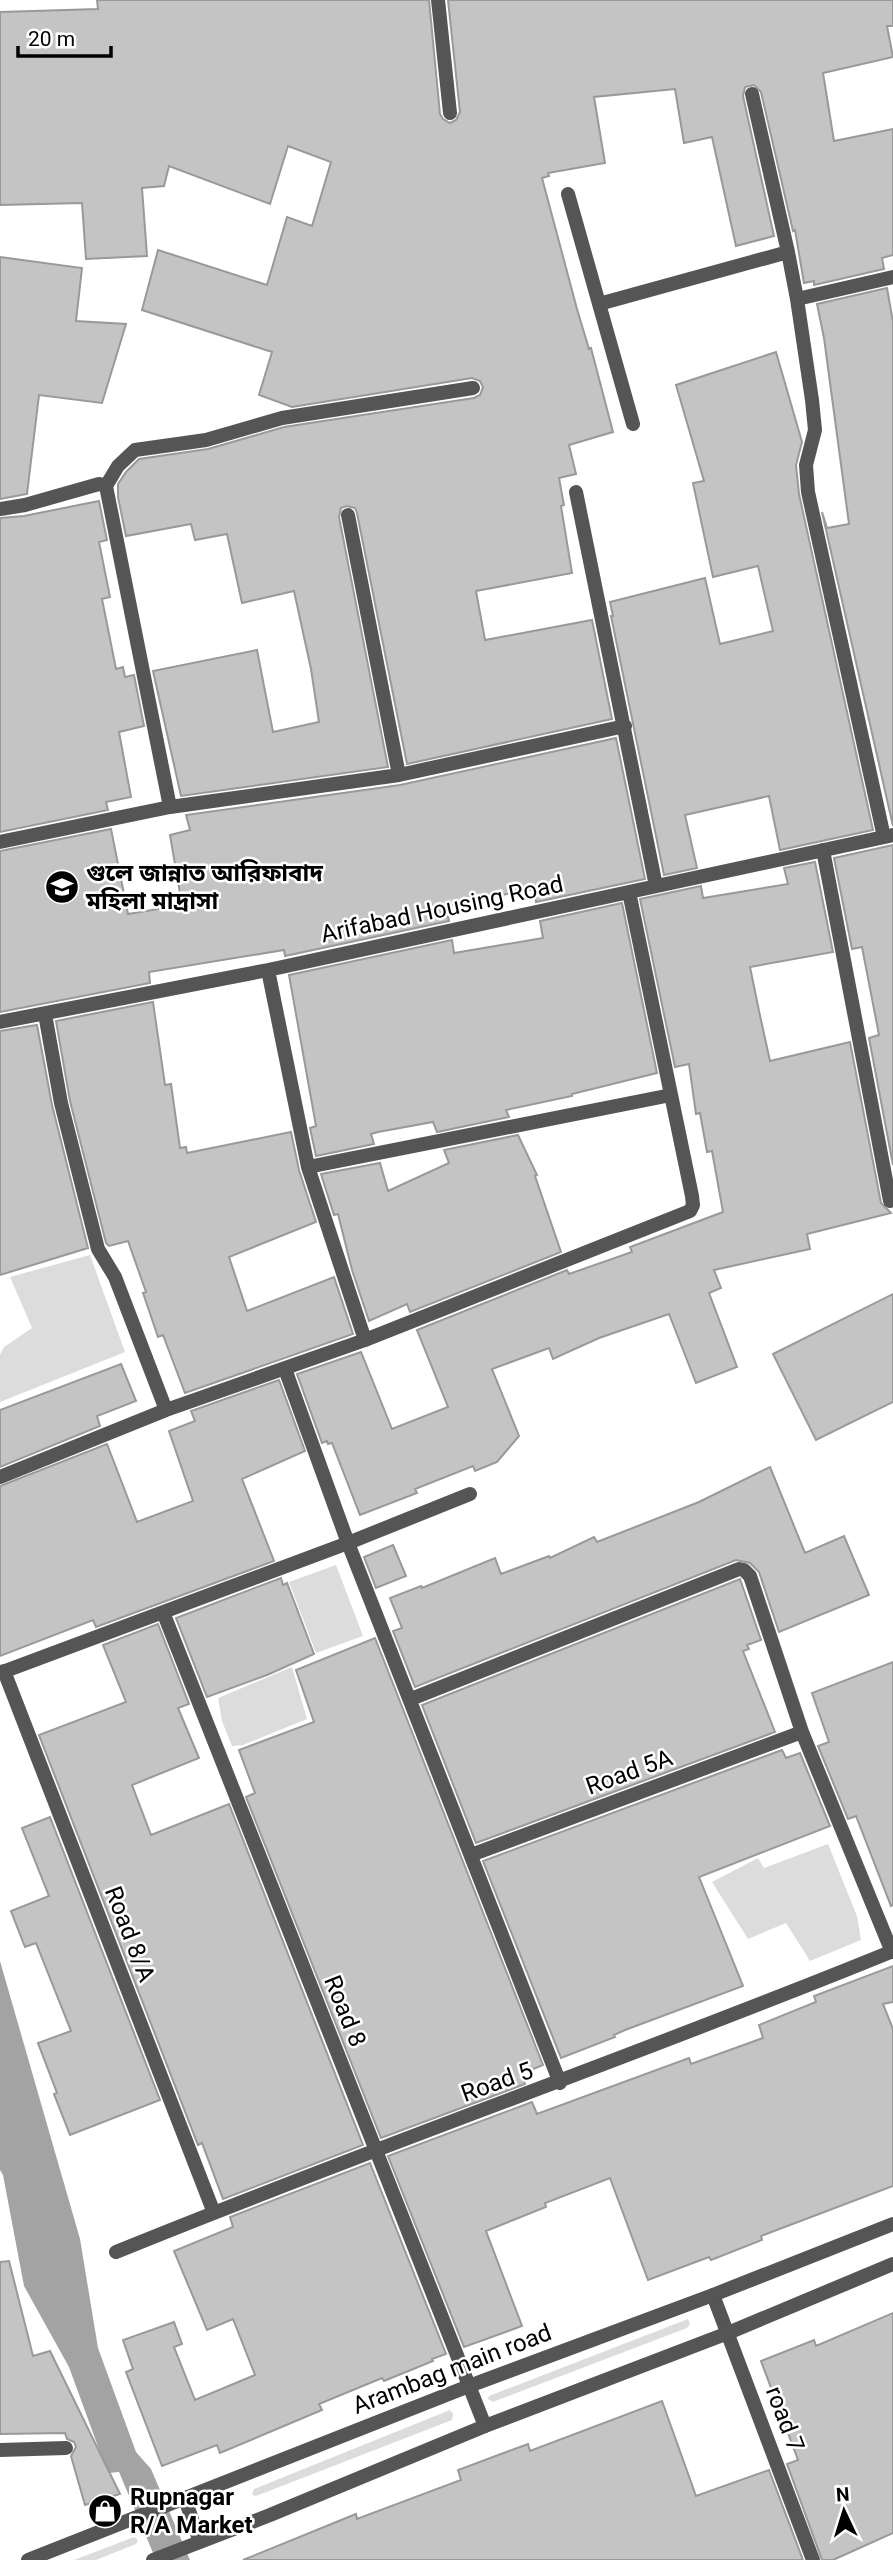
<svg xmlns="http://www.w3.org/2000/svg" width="893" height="2560" viewBox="0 0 893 2560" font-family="Roboto,'Noto Sans Bengali',sans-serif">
	<rect width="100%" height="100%" fill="#fff"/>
	<path fill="#dcdcdc" d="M90 1255 125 1352 0 1402V1355L4 1347 32 1328 10 1277Z
		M336 1565 363 1636 316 1653 289 1582Z
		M292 1667 307 1719 243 1745 232 1746 222 1721 218 1698Z
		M828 1844 857 1916 861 1940 810 1961 786 1923 748 1939 712 1882 758 1858 764 1868Z
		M688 2319 690 2324 687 2328 498 2400 493 2402 488 2399 489 2396Z
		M450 2410 453 2414 452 2420 256 2496 252 2495 254 2489Z
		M134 2537 138 2540 136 2544 96 2560H74Z"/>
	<path fill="#a3a3a3" d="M0 1961 80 2239 98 2348 136 2452 151 2469 190 2560H156L119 2472 109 2473 104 2463 69 2367 24 2286 3 2175 0 2170Z"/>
	<path fill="#c4c4c4" stroke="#999" stroke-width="2" d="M97 0H429L440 114 443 119 450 123 456 120 460 112 448 0H893V26H887L893 57 823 73 834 141 893 129V255L882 258 884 269 814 285V281L804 283 795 230 793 231 761 92 754 85 745 87 743 96 774 236 736 246 712 137 684 143 675 89 594 97 605 163 548 173 549 176 542 178 577 309 589 349 591 348 613 432 569 445 576 474 559 478 564 505 561 506 572 573 476 591 485 640 592 620 612 719 407 764 357 513 355 508 347 506 341 508 339 517 388 767 181 796 153 671 257 650 273 732 319 722 311 669 294 591 242 603 227 534 195 540 191 524 126 536 118 497V484L126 472 139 459 208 449 284 427 474 398 480 395 483 387 480 381 472 378 292 407 259 395 272 352 142 310 158 250 267 285 287 217 312 226 331 162 288 146 270 204 169 166 164 186 142 188 147 256 86 259 82 203 0 205V12L98 9Z
		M0 257 82 268 76 321 126 324 102 403 39 395 27 494 0 499Z
		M887 288 893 322V826L822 512 827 528 849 524 824 338 817 304Z
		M776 352 802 442 796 465 799 494 873 830 780 850 769 796 685 815 697 868 664 875 611 616H613L610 602 705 578 720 644 773 631 758 566 713 577 693 483 704 481 676 385Z
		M99 501 107 540 99 542 110 597 102 599 116 669 123 667 125 677 134 675 144 726 119 732 131 797 106 802 108 810 0 832V518L24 516Z
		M616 738 645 879 536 902 534 889 481 899 446 907 449 921 285 956 284 950 149 972 150 983 0 1012V851L111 829 128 914 182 905 170 835 190 830 186 815 400 785Z
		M893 845V1165L869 1038 879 1035 862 947 852 949 834 858Z
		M815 862 833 952 750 967 759 1011 770 1061 850 1042 881 1203 891 1213 807 1234 810 1249 714 1270 721 1288 709 1293 737 1367 696 1383 669 1314 599 1338 553 1359 549 1348 492 1369 519 1436 497 1462 475 1471 473 1466 415 1489 417 1493 360 1515 332 1443 328 1444 327 1441 322 1443 297 1374 361 1352 392 1429 448 1407 417 1330 567 1270 569 1274 632 1252 630 1247 723 1212 712 1151 707 1152 700 1113 696 1114 689 1064 675 1067 640 899 701 886 703 898 788 884 784 868Z
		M622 903 657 1073 572 1094V1096L506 1110 509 1117 437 1132 433 1122 378 1132 371 1134 374 1144 316 1156 310 1128 316 1126 289 975 452 940 454 953 543 938 540 921Z
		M153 1002 165 1085 171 1084 180 1148 186 1147 187 1153 291 1132 299 1170 316 1222 229 1257 247 1311 334 1277 353 1334 185 1393 163 1335 158 1337 143 1293 146 1292 128 1241 109 1246 106 1243 70 1101 56 1021Z
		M37 1025 52 1105 88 1248 0 1275V1031Z
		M518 1135 537 1175 535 1176 561 1252 410 1312 407 1304 369 1321 352 1270 338 1214 334 1215 321 1174 380 1163 388 1191 449 1163 444 1150Z
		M893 1294V1402L816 1440 773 1354Z
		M121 1364 136 1401 97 1416 100 1426 0 1467V1410Z
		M279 1380 305 1451 242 1479 274 1561 96 1627 93 1620 0 1656V1486L107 1444 137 1522 193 1501 169 1431 195 1421 191 1411Z
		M770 1467 805 1553 844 1536 869 1595 779 1632 759 1572 750 1563 736 1560 415 1687 393 1631 402 1628 390 1598 421 1586 422 1588 495 1558 501 1574 549 1556 550 1558 594 1537 597 1542 699 1502Z
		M393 1545 406 1576 376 1588 364 1557Z
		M281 1578 283 1585 287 1583 314 1654 267 1675 207 1697 176 1618Z
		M740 1579 761 1640 747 1645 749 1649 743 1651 775 1732 476 1843 422 1705Z
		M158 1624 189 1704 178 1708 199 1758 132 1785 151 1835 229 1804 363 2145 223 2199 202 2143 198 2145 39 1735 126 1702 103 1645Z
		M375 1638 543 2065 521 2074 525 2084 381 2138 246 1797 255 1793 239 1750 314 1722 296 1670Z
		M893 1662V1905L891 1906 856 1816 848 1819 818 1746 829 1742 812 1693Z
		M782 1750 786 1758 800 1753 830 1826 699 1877 743 1986 625 2030 614 2035 615 2037 561 2058 483 1861Z
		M50 1817 160 2100 70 2135 54 2094 57 2093 38 2043 71 2031 36 1943 25 1947 11 1911 49 1896 22 1828Z
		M893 1966V2002L883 2004 893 2029V2186L761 2236 762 2240 711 2260 709 2257 648 2280 610 2178 545 2203 546 2207 486 2231 522 2326 464 2347 388 2156 532 2102 537 2114 689 2058 691 2064 763 2038 759 2025 816 2002 814 1996Z
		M370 2163 446 2354 432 2359 433 2361 384 2381 382 2378 319 2404 322 2410 220 2453 217 2445 162 2466 126 2372 133 2369 123 2340 174 2322 182 2344 174 2347 195 2400 255 2375 233 2319 207 2330 174 2251 233 2227 230 2217Z
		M9 2261 33 2356 50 2351 120 2494 85 2505 71 2456 76 2447 74 2442 67 2439 65 2433 0 2434V2262Z
		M893 2313V2533L833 2560H822L787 2464 798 2460 761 2361 814 2340 816 2346Z
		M662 2401 696 2496 769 2470 803 2560H243L356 2514 357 2519 461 2480 458 2470 528 2444 530 2451Z"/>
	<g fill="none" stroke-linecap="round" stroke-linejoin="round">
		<path stroke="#555" stroke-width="14" d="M438 0 450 113
			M752 94 788 252
			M568 194 633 424
			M797 299 812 400 815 430 806 465 808 492 884 837
			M599 304 788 252 797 299 893 277
			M106 486 118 466 135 450 206 440 282 418 473 388
			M576 492 656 886
			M0 509 25 505 99 484 106 486 170 807
			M348 515 399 775
			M0 842 170 807 399 775 625 726
			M823 850 890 1201
			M268 970 308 1167 365 1340
			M45 1014 61 1103 98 1249 115 1277 166 1410
			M0 1022 268 970 893 835
			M308 1167 671 1095
			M285 1369 348 1543 560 2083
			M0 1477 166 1410 365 1340 690 1211 693 1205 692 1196 629 892
			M163 1612 485 2426
			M4 1671 214 2213
			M0 1673 348 1543 470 1494
			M411 1699 739 1569 744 1570 750 1576 802 1732 892 1952
			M471 1855 802 1732
			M116 2252C373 2147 636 2056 893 1951
			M713 2295 813 2560
			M0 2450 66 2448"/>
		<path stroke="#555" stroke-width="14" d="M185 2499 200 2542
			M28 2560 469 2386 713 2295 893 2224
			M153 2560 270 2515 485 2426 728 2333 893 2264"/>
	</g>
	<defs>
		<g id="school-disc" transform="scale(1.75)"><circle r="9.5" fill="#000" stroke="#fff"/><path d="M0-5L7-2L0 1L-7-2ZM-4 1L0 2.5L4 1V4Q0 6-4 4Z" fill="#fff"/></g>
		<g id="shop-disc" transform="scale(1.75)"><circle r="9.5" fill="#000" stroke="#fff"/><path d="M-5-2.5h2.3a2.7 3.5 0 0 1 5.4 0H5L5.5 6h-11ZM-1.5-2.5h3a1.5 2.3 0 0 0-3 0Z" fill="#fff"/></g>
	</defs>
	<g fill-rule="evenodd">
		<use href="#school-disc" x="62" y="887"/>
		<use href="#shop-disc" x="105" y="2511"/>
	</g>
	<g text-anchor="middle" stroke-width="5" stroke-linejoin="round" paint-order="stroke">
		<g font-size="24" font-weight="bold" fill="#000" stroke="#fff" text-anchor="start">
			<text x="86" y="881">গুলে জান্নাত আরিফাবাদ<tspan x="86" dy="28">মহিলা মাদ্রাসা</tspan></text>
			<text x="130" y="2505">Rupnagar<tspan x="130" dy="28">R/A Market</tspan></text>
		</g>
		<g font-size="24" fill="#000" stroke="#fff">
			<text transform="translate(442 909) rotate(-12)" y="8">Arifabad Housing Road</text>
			<text transform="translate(629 1772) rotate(-20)" y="8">Road 5A</text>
			<text transform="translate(130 1934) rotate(69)" y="8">Road 8/A</text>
			<text transform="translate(345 2011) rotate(68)" y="8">Road 8</text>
			<text transform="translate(497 2082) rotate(-20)" y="8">Road 5</text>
			<text transform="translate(452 2369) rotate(-21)" y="8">Arambag main road</text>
			<text transform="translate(785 2419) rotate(69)" y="8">road 7</text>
		</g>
	</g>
	<g transform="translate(844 2511) rotate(356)" stroke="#ffffff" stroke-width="5" paint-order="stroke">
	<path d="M0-5L12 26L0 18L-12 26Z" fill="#000000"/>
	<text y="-10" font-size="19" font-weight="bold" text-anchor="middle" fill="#000000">N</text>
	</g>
	<path d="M18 46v10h93v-10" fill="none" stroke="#000000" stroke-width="3.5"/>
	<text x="28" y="46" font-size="21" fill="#000000" stroke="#ffffff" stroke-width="5" paint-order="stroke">20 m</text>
</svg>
